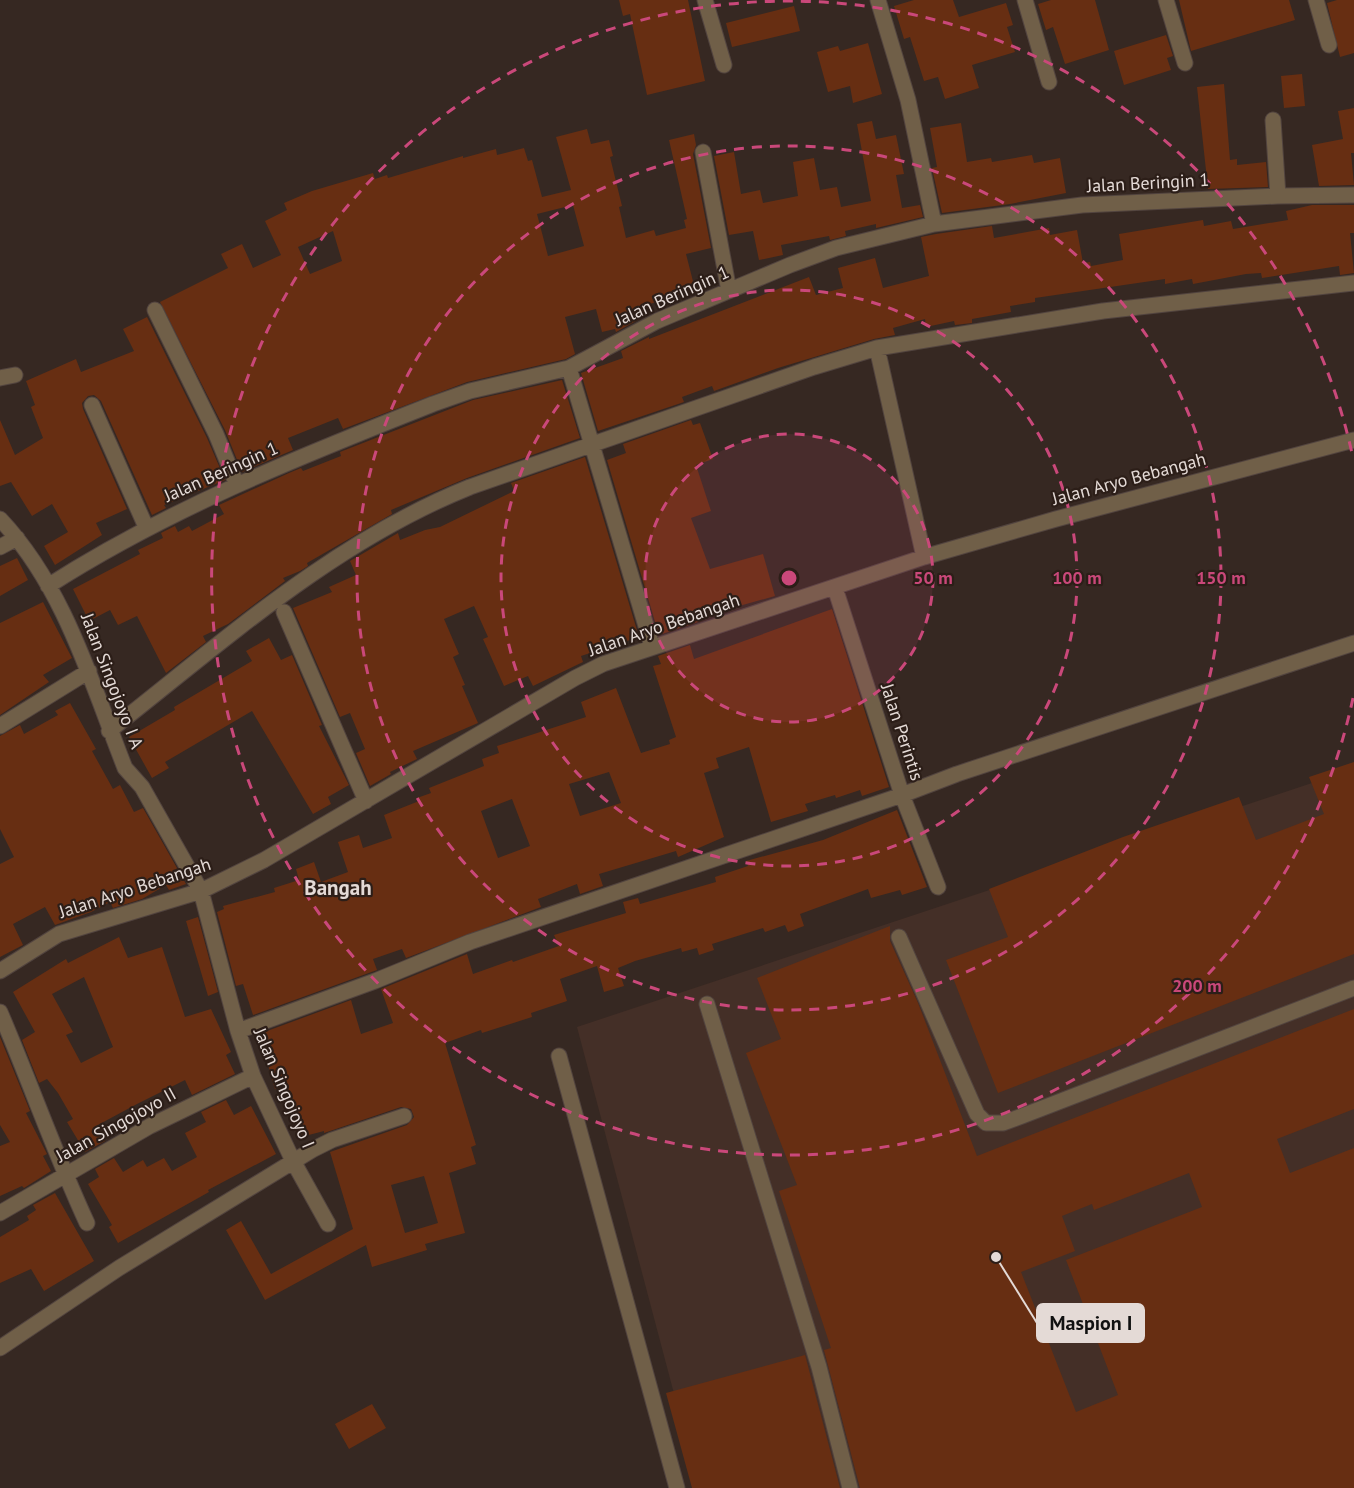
<svg xmlns="http://www.w3.org/2000/svg" width="1354" height="1488" viewBox="0 0 1354 1488" font-family="'PT Sans',sans-serif">
	<rect width="100%" height="100%" fill="#362822"/>
	<path fill="#442f27" d="M1354 769V1488H699L577 1027Z"/>
	<path fill="#672e12" fill-rule="evenodd" d="M619 0H688L705 81 647 95 630 14 623 16Z
		M914 0H953L959 17 1006 3 1013 25 1007 27 1015 52 972 65 979 88 945 99 938 77 924 81 910 37 904 39 894 6Z
		M1051 0H1095L1109 50 1065 64 1053 27 1046 30 1038 4Z
		M1179 0H1289L1295 20 1191 51Z
		M1337 0H1354V53L1340 57 1327 3Z
		M794 6 800 31 732 47 726 23Z
		M1166 35 1173 56 1167 58 1171 70 1124 85 1114 51Z
		M868 43 882 94 853 103 850 86 828 92 817 52 838 46 840 51Z
		M1302 74 1305 106 1284 108 1281 76Z
		M1224 84 1230 160 1237 159V165L1266 162 1268 187 1208 189 1197 87Z
		M1354 108V153H1351L1354 185 1319 186 1312 145 1343 139 1338 111Z
		M872 121 876 139 896 135 904 174 896 175 902 208 920 205 923 217 876 228V224L845 231 846 236 830 240 829 236 781 245 783 255 759 260 753 231 729 235 714 156 734 152 741 194 760 190 763 203 798 196 793 162 814 158 820 190 837 187 841 207 871 201 857 124Z
		M961 123 967 162 991 158 992 162 1032 155 1034 163 1060 158 1066 193 1010 204 942 213 932 168 937 167 930 128Z
		M587 129 591 144 609 140 613 156 610 157 622 206 619 207 626 238 654 230 656 236 686 228 684 220 687 219 669 140 694 134 696 145 693 154 711 248 686 254 695 289 641 307 643 317 616 332 615 329 602 332 596 309 565 317 575 354 566 359 467 382 343 429 338 418 288 438 293 450 242 472 225 430 160 302 228 268 221 254 242 244 253 268 281 255 265 221 287 210 284 203 312 191 373 173 375 179 387 175 388 178 463 156V158L496 149 497 155 524 148 528 161 532 160 542 197 571 190 556 137ZM573 205 584 246 548 256 537 214ZM333 231 342 261 310 274 298 247Z
		M1312 205H1354V233H1350L1354 273 1340 275 1339 266 1262 278 1261 273 1246 274 1193 284 1192 279 1165 284V279L1035 298V302L1010 306 1011 312 972 319V323L955 325 954 321 926 327 925 319 893 328 895 335 874 339 778 368 714 391 712 386 682 397 684 402 598 431 581 373 623 358 621 351 649 337V339L809 277 816 295 843 288 838 268 875 258 883 288 929 276 921 237 936 234 992 226 994 238 1049 228 1050 235 1077 230 1083 263 1090 262 1091 266 1123 260 1119 234 1203 220 1204 226 1231 221 1233 229 1288 220 1286 211Z
		M147 317 207 438 225 480 164 505 166 508 152 515 101 401 94 395 88 396 82 403 83 409 127 509 96 523 102 535 55 565 44 546 68 532 52 504 32 516 11 482 0 486V420L15 455 43 438 31 407 35 405 26 381 76 359 81 372 134 351 123 329Z
		M562 380 580 438 467 478 391 510 392 514 307 563 308 566 300 571 283 578 285 581 228 624 203 636 206 642 166 673 137 616 118 625 110 610 89 621 73 589 140 554 138 550 163 538 161 533 175 526 178 532 189 526 192 531 224 514 219 505 289 473 301 468 303 471 341 456 340 452 473 400Z
		M691 420 693 425 700 423 713 459 696 465 711 511 691 518 710 569 763 554 775 596 700 617 701 621 659 635 607 460 626 453 623 444Z
		M585 457 639 637 581 656 583 662 533 686 528 676 504 686 483 639 488 637 474 606 444 619 459 654 453 657 465 685 462 686 478 723 413 751 417 759 390 772 391 774 370 786 356 753 365 749 350 713 340 717 293 608 332 592 329 587 356 575 350 561 398 533 400 540 425 530 440 527 514 491 511 483Z
		M17 558 28 580 0 596V566Z
		M43 602 72 658 43 675 49 682 0 715V623Z
		M832 609 889 787 862 796 860 790 836 798 835 795 805 804 808 811 771 822 749 747 716 758 719 768 704 773 724 837 678 857 676 851 599 874 603 886 580 894 577 884 538 899 541 907 406 958 402 949 373 959 377 970 253 1015 243 984 236 986 217 912 224 909 223 906 275 892 274 888 299 880 296 869 314 862 321 882 348 872 338 842 359 835 363 848 392 838 384 815 419 801 417 798 431 793 429 788 484 766 482 759 499 753 497 746 586 717 581 702 616 688 641 753 670 744 669 740 676 737 653 666 661 664 658 656 690 645 694 659ZM609 772 621 803 580 816 569 784ZM512 799 530 846 498 858 481 811Z
		M269 638 281 660 292 655 322 725 319 726 349 785 328 797 331 804 313 814 252 711 165 762 169 768 152 778 129 737 175 710 174 707 252 661 246 651Z
		M70 703 96 749 92 751 113 789 120 785 134 812 143 808 186 884 169 890 166 885 142 899 113 908 110 902 91 912 55 925 45 907 13 924 23 945 0 957V864L14 857 0 829V736L20 725 24 734 58 715 55 711Z
		M1354 762V954L998 1093 946 960 1008 937 989 889 1123 837 1239 797 1256 840 1324 814 1309 777Z
		M897 810 927 887 902 895 900 890 871 898 868 889 800 914 804 926 788 932 785 925 765 932 763 928 712 944 714 950 699 955 697 948 682 952 681 948 635 961 618 968 624 986 604 992 597 966 560 979 567 1001 531 1013 532 1017 504 1026 482 1033 481 1030 445 1043 476 1145 471 1147 476 1164 449 1173 465 1233 425 1244 427 1250 372 1267 366 1245 265 1300 226 1230 241 1221 271 1274 353 1229 330 1152 407 1125 414 1117 411 1109 401 1107 324 1133V1131L301 1137 291 1103 287 1104 283 1087 275 1089 259 1034 351 1000 361 1034 393 1023 381 989 467 954 473 974 512 960 513 962 559 946 554 935 626 913 623 902 638 898 640 904 716 882 715 877 748 866 746 861 823 840ZM424 1176 438 1223 405 1233 391 1185Z
		M198 917 218 992 208 996 186 921Z
		M890 926V941L918 1003 977 1156 1354 1009V1109L1277 1139 1290 1173 1354 1148V1488H860L824 1350 831 1348 779 1191 797 1185 746 1053 781 1039 757 978ZM1189 1173 1202 1207 1066 1260 1118 1395 1076 1412 1021 1272 1075 1251 1062 1216 1092 1204 1094 1210Z
		M119 937 128 958 162 947 185 1017 211 1009 231 1052 226 1055 235 1074 192 1095 185 1080 137 1104 96 1126 105 1141 85 1152 67 1122 73 1119 58 1093 47 1079 39 1083 22 1040 35 1032 13 992 66 959 68 963ZM84 977 113 1047 81 1063 66 1035 73 1032 52 994Z
		M0 1037 30 1111 26 1113 44 1148 47 1154 43 1156 51 1171 24 1188 22 1186 0 1196V1146L10 1142 0 1125Z
		M226 1100 234 1115 251 1106 276 1154 208 1190 209 1192 118 1243 109 1227 112 1225 88 1184 99 1177 95 1169 114 1158 123 1172 143 1160 147 1167 164 1158 172 1171 197 1157 185 1133 206 1122 201 1112Z
		M55 1193 94 1261 44 1291 31 1269 0 1283V1237L29 1220 27 1216 36 1210 33 1205Z
		M805 1355 840 1488H692L666 1393Z
		M372 1404 386 1428 349 1449 335 1424Z"/>
	<g fill="none" stroke-linecap="round" stroke-linejoin="round">
		<g stroke="#52443f" stroke-width="17">
			<path id="minor" d="M705 0 724 65
				M878 0 908 100 934 224
				M1025 0 1049 82
				M1166 0 1185 63
				M1316 0 1329 45
				M1273 120 1278 196
				M703 152 729 291
				M155 310 216 434 237 485
				M877 348 924 557
				M569 368 652 646
				M0 378 15 375
				M92 405 146 527
				M0 519C65 588 91 682 125 768L142 787 201 891 238 1031 253 1076 293 1161 328 1224
				M0 547 17 538
				M48 586C168 509 301 456 433 404L470 391 569 368 657 321 790 265 836 248 934 224 1082 205 1278 196 1354 195
				M835 588 902 795 938 887
				M284 612 366 801
				M0 726 89 671
				M109 731C224 641 333 542 470 487L814 367 877 348 1103 311 1354 283
				M899 937 977 1114 986 1123H1003L1022 1116 1354 988
				M0 971 59 934 201 891 264 860 575 678 603 664 924 557 1056 519 1354 440
				M707 1004 819 1367 850 1488
				M0 1012C30 1082 55 1154 87 1223
				M238 1031 375 981 470 942 902 795 957 774 1354 643
				M559 1056 677 1488
				M0 1213 150 1126 253 1076
				M0 1348 119 1268 312 1150 332 1140 404 1116"/>
		</g>
		<use href="#minor" stroke="#705f48" stroke-width="15"/>
	</g>
	<circle cx="789" cy="578" r="144" fill="#ca487a" fill-opacity=".12"/>
	<g fill="none" stroke="#ca487a" stroke-width="3" stroke-dasharray="10 8">
		<circle cx="789" cy="578" r="144"/>
		<circle cx="789" cy="578" r="288"/>
		<circle cx="789" cy="578" r="432"/>
		<path d="M1353 698A577 577 0 1 1 1353 458"/>
	</g>
	<g text-anchor="middle" stroke-width="4.5" stroke-linejoin="round" paint-order="stroke">
		<g font-size="18" fill="#e4dad6" stroke="#2c1e18">
			<text transform="translate(1148 183) rotate(-3)" y="6">Jalan Beringin 1</text>
			<text transform="translate(672 296) rotate(-24)" y="6">Jalan Beringin 1</text>
			<text transform="translate(221 472) rotate(-24)" y="6">Jalan Beringin 1</text>
			<text transform="translate(1129 479) rotate(-15)" y="6">Jalan Aryo Bebangah</text>
			<text transform="translate(664 625) rotate(-19)" y="6">Jalan Aryo Bebangah</text>
			<text transform="translate(112 681) rotate(69)" y="6">Jalan Singojoyo I A</text>
			<text transform="translate(902 732) rotate(72)" y="6">Jalan Perintis</text>
			<text transform="translate(135 888) rotate(-18)" y="6">Jalan Aryo Bebangah</text>
			<text transform="translate(284 1088) rotate(67)" y="6">Jalan Singojoyo I</text>
			<text transform="translate(116 1125) rotate(-29)" y="6">Jalan Singojoyo II</text>
		</g>
		<g font-size="21" font-weight="bold" fill="#e4dad6" stroke="#2c1e18">
			<text x="338" y="895">Bangah</text>
		</g>
	</g>
	<circle cx="789" cy="578" r="9" fill="#ca487a" stroke="#2c1e18" stroke-width="3"/>
	<g font-size="18" text-anchor="middle" font-weight="bold" fill="#ca487a" stroke="#2c1e18" stroke-width="4.5" stroke-linejoin="round" paint-order="stroke">
		<text x="933" y="584">50 m</text>
		<text x="1077" y="584">100 m</text>
		<text x="1221" y="584">150 m</text>
		<text x="1197" y="992">200 m</text>
	</g>
	<path fill="none" stroke="#e4dad6" stroke-width="2" d="M996 1257L1037 1323"/>
	<circle fill="#e4dad6" stroke="#2c1e18" stroke-width="2" cx="996" cy="1257" r="6"/>
	<rect fill="#e4dad6" stroke="#e4dad6" stroke-width="2" x="1037" y="1304" width="107" height="38" rx="6"/>
	<g font-size="20" text-anchor="middle" font-weight="bold" fill="#111">
		<text x="1091" y="1330">Maspion I</text>
	</g>
</svg>
